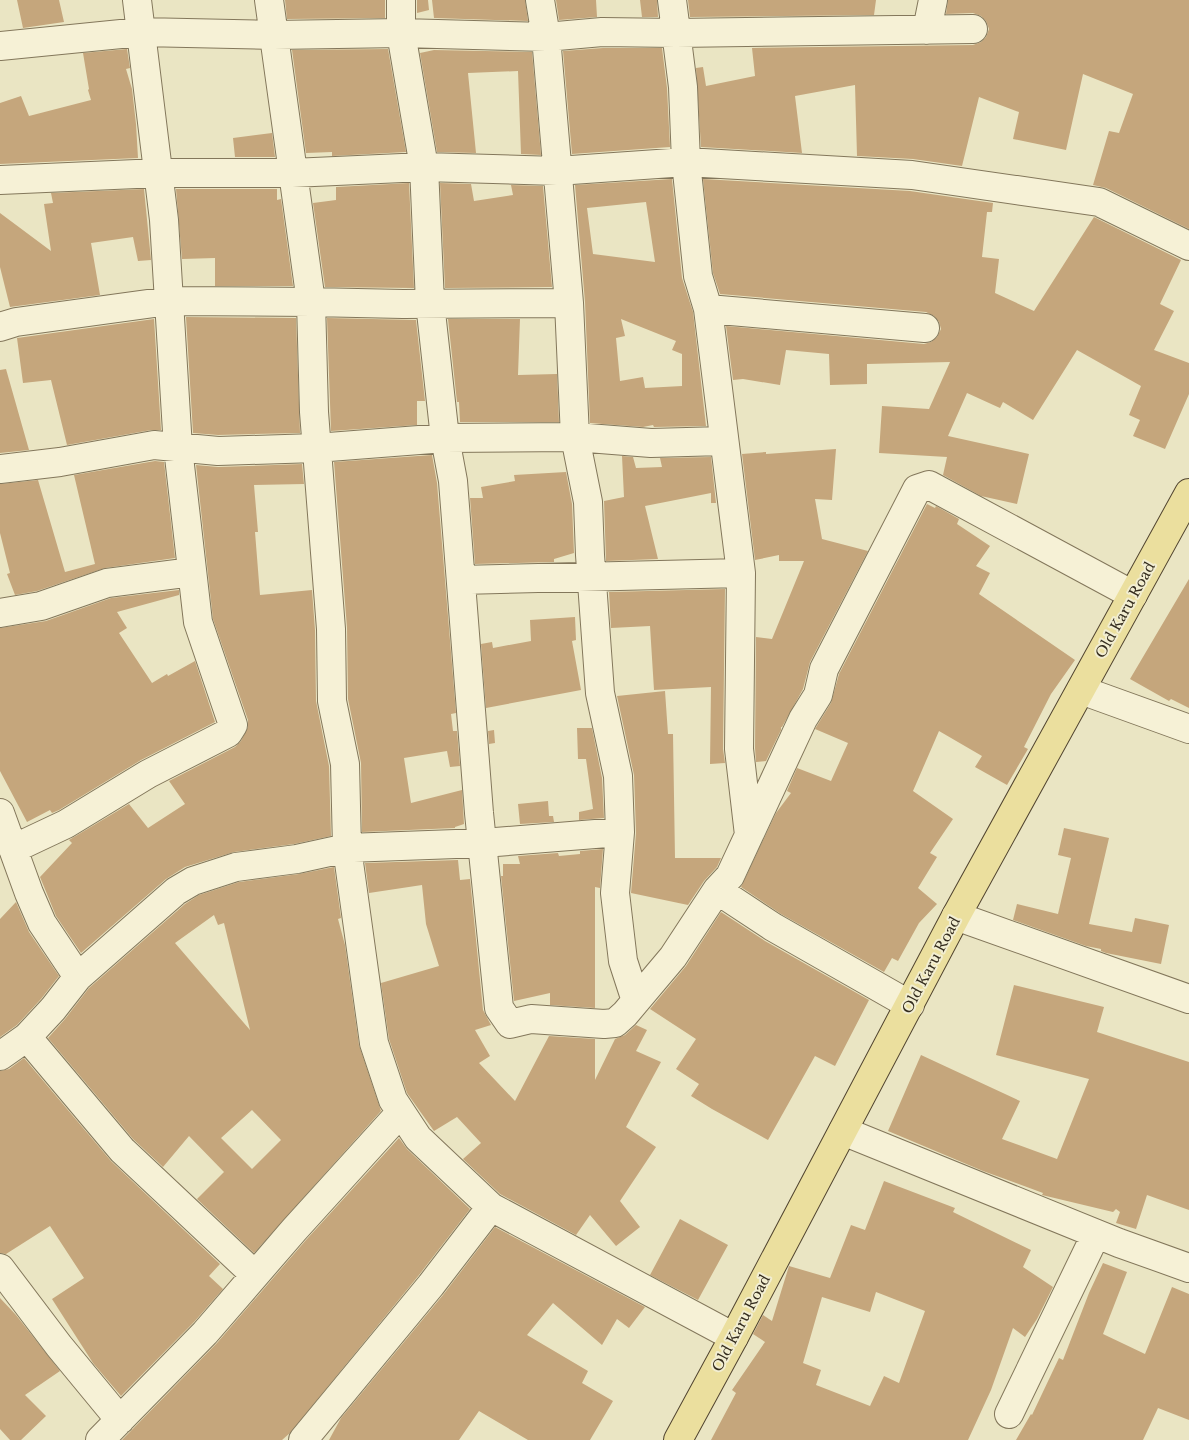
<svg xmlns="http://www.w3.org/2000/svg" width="1189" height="1440" viewBox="0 0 1189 1440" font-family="'Libre Baskerville',serif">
	<rect width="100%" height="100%" fill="#eae5c3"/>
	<path fill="#c5a67c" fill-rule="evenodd" d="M17 0H59L64 22 23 28Z
		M285 0H385V18L287 19Z
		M417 0H428L429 10 417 13Z
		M432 0H525L528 21 434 18Z
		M556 0H596L597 17 559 20Z
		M640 0H657L658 17H642Z
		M688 0H876L874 15 690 17Z
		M948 0H1189V229L1106 188 1093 185 1109 131 1119 133 1133 94 1083 74 1066 150 1013 139 1019 112 979 97 962 166 913 159 857 156 855 85 795 96 802 153 701 147 696 68 703 67 706 86 755 76 752 48 973 45 981 42 986 37 989 29 986 21 981 16 973 13 946 14Z
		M603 48H662L667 88 670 147 572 154 563 51Z
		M127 49 130 68 126 69 132 89 136 124 138 158 0 164V103L21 96 29 116 91 100 88 90 89 89 83 53Z
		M388 49 406 152 332 156V152L306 153 292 50Z
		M434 50 532 52 541 155 521 154 518 71 468 73 476 153 437 152 420 53Z
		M272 133 275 157H235L233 138Z
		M672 179 682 278 693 312 706 426 654 427 653 425 643 427 590 423 585 302 575 185ZM646 202 655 262 593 254 587 208ZM621 319 676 341 672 350 682 354V386L645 388 643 377 620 381 616 338 625 336Z
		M703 179 910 191 993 203 992 212H987L982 257 999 259 995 293 1034 311 1094 217 1181 260 1160 304 1174 311 1154 350 1189 363V394L1165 449 1133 436 1140 420 1129 415 1141 386 1077 350 1033 420 1003 402 1000 408 967 393 948 436 1029 454 1017 504 981 496 943 475 947 457 879 453 882 406 929 409 950 362 867 364V384L830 385 829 354 786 350 780 385 743 379 733 380 726 326 924 344 931 342 937 337 941 329 939 322 934 316 926 312 720 294 713 273Z
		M409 183 414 288 325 287 313 203 336 200V187Z
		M440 183 471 184 474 201 513 195 511 185 543 186 552 287 445 288Z
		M144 189 151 260 138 261 133 237 91 243 100 295 10 307 0 267V213L51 251 44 204 53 203 51 193Z
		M176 189H277V200L281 199 293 286H215V258L182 259Z
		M186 317 296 318 300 433 218 435 193 433Z
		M327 318 416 320 425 401H417V425L331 431Z
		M154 319 161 430H151L67 445 51 380 23 383 17 338Z
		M448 319H520L518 375 557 374 559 422H460L459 402H457Z
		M6 369 29 450 0 453V370Z
		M836 449 832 500 815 499 822 539 868 551 810 662 803 689 782 727H781V730L766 761 756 762 755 748 756 637 772 639 804 561H779V555L755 560 742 454 766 452V454Z
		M432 455 437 483 456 713 451 714 453 731H457L460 766 450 767 447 751 404 758 411 803 462 790 464 824 455 827V828L362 832 361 763 348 699 347 628 334 462Z
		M622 456 633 457 636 468 662 467 660 458 711 457 716 503H711V493L645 506 658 559 606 561 604 501 624 497Z
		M155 461 164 462 175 558 105 568 37 591 15 595 7 574 10 573 0 533V484L38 480 65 572 95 564 74 475Z
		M302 464 304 484 254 485 258 532H255L260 595 312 590 315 630 316 701 329 766 331 836 294 844 234 852 185 867 166 879 81 953 56 916 40 877 72 843 69 840 129 804 148 828 185 804 169 781 235 747 241 741 248 727V720L213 619 196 465 218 467Z
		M566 472 572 504 574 553 554 559V562L475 564 470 498H483L481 487 515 481 514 475Z
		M927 504 935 508 936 506 959 519 957 524 990 546 976 566 990 573 979 594 1075 660 1051 694 1024 747 1028 749 1007 785 975 767 982 756 939 731 913 791 953 819 930 853 937 857 918 888 937 904 919 923 898 961 892 958 884 972 781 914 741 887 776 813 791 793 787 791 797 768 831 781 848 743 815 729 831 703 839 674Z
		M1189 579V708L1171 699 1169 701 1130 679Z
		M725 589 723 749 725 763 710 764 711 687 654 690 650 626 611 628 609 592Z
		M179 590V595L117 612 127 628 119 633 152 683 167 674 168 676 195 661 215 722 141 760 59 810 52 813 50 810 27 822 0 771V628L46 621 111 598Z
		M575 617 576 640 572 641 581 690 486 708 481 644 492 642 493 648 531 641 530 620Z
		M665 691 668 734H673L675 858H721L717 867 704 881 688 905 631 893 636 833 634 775 617 696Z
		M577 728H592L602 778 604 818 579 820V812L593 809 586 759H578Z
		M494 730 495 743 489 744 488 731Z
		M548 801 549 816H553L554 822 520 824 518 804Z
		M1064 828 1109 838 1089 924 1132 932 1135 918 1169 925 1161 964 1106 953 1101 951V949L1086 946 1013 920 1017 904 1058 914 1071 858 1058 855Z
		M603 849 600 888 595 887V1008L550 1005V993L514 1001 501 876H503V864H520L518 856 558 853 559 856 580 854V851Z
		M458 860 460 880 470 879 483 1010 491 1025 475 1030 490 1056 479 1063 515 1101 549 1036 595 1039V1080L615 1039 625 1035 636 1025 647 1030 636 1051 661 1062 626 1127 656 1147 620 1201 640 1227 616 1246 590 1215 576 1235 500 1194 463 1159 481 1143 457 1117 434 1131 407 1093 389 1039 381 983 439 966 426 924 422 885 369 893 365 863Z
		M334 867 341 918 338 919 345 945 359 1045 381 1111 254 1253 197 1199 224 1172 189 1136 163 1167 133 1139 48 1038 65 1019 89 988 185 904 199 895 239 882 299 874ZM214 915 218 925 224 923 250 1030 175 943ZM252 1110 281 1140 252 1169 221 1138Z
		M16 902 29 932 59 976 41 999 17 1025 0 1037V919Z
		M721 912 765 941 869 1000 835 1066 815 1056 768 1140 712 1109 691 1096 699 1084 676 1069 696 1039 650 1009 686 966Z
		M1014 985 1104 1007 1097 1032 1189 1062V1210L1147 1195 1136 1229 1116 1223 1120 1212 1116 1209 1113 1212 1042 1195 1043 1193 983 1171 888 1131 921 1055 1020 1101 1002 1139 1057 1159 1089 1079 996 1055Z
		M24 1058 111 1161 220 1264 209 1276 223 1289 194 1322 121 1396 93 1363 52 1299 84 1278 50 1226 6 1254 0 1253V1071L9 1069Z
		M399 1138 407 1149 470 1209 419 1275 290 1433 282 1440H122L217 1343 306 1240Z
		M884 1181 955 1208 953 1212 1031 1250 1023 1267 1053 1287 1037 1319 1025 1337 1013 1328 991 1390 968 1440H711L736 1393 732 1390 765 1342 753 1334 763 1315 772 1321 789 1266 830 1278 851 1225 865 1230ZM876 1292 925 1311 899 1383 884 1376 870 1406 816 1385 821 1370 803 1363 822 1297 870 1312Z
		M680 1219 728 1245 698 1300 650 1275Z
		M495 1227 645 1307 629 1328 617 1319 602 1345 553 1303 527 1335 588 1371 582 1383 613 1401 590 1440H528L479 1411 459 1440H329L341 1418 443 1295Z
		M1103 1263 1127 1272 1103 1334 1145 1354 1172 1287 1189 1294V1420L1158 1408 1143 1440H1016L1031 1414 1032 1415 1059 1358 1063 1360 1089 1293Z
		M0 1298 16 1315 60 1371 25 1395 46 1416 21 1440H10L0 1429Z"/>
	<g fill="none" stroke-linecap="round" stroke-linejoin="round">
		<g stroke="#83775b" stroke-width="30">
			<path id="minor" d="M269 0 311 302 314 412 331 629 332 701 345 764 347 848 374 1043 393 1100 418 1138 491 1207 734 1337
				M401 0V33L424 167 430 303 445 438 453 481 479 813 499 1008 510 1024 531 1019 604 1024 615 1023 625 1014 673 957 717 890 730 876 803 719 818 695 824 669 917 489 929 485 1133 595
				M540 0 546 37 569 303 575 437 588 502 590 555 600 693 618 776 620 832 615 893 623 961 636 1001
				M672 0 683 87 686 162 698 276 708 309 741 573 739 749 749 835
				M927 30 933 0
				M0 46 141 32 274 35 401 33 546 37 602 32 676 33 973 29
				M0 180 159 173H292L424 167 557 171 686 162 912 175 1099 202 1189 246
				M708 309 925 328
				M0 327 16 322 169 301 311 302 403 304 569 303
				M0 469 60 462 154 445 218 451 316 448 445 438 575 437 651 443 723 441
				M461 580 741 573
				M0 613 41 606 107 583 192 572
				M1081 690 1189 729
				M0 813 29 893 42 923 78 977
				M13 849 66 824 148 774 228 733 233 725 198 622 178 448 164 220 137 0
				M717 890 773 927 910 1005
				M956 916 1189 999
				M27 1037 122 1150 255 1275
				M0 1056 27 1037 53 1009 78 977 176 891 193 881 236 867 297 859 347 848 483 843 620 832
				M843 1131 1119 1243 1189 1268
				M0 1268 59 1346 120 1420
				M1009 1414 1096 1234
				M100 1440 205 1333 294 1230 401 1112
				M303 1440 431 1285 491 1207"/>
		</g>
		<g stroke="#51442f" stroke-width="30">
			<path id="major" d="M678 1440 734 1337 956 916 1189 493"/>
		</g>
		<use href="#minor" stroke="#f6f1d6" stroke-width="28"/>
		<use href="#major" stroke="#ebdf9e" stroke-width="28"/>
	</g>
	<g text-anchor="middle" stroke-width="4" stroke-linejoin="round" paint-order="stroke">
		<g font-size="14" fill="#342c1e" stroke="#f2eed2">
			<text transform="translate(1125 610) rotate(-61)" y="5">Old Karu Road</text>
			<text transform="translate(931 965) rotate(-62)" y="5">Old Karu Road</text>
			<text transform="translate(741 1323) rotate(-62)" y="5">Old Karu Road</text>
		</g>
	</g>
</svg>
